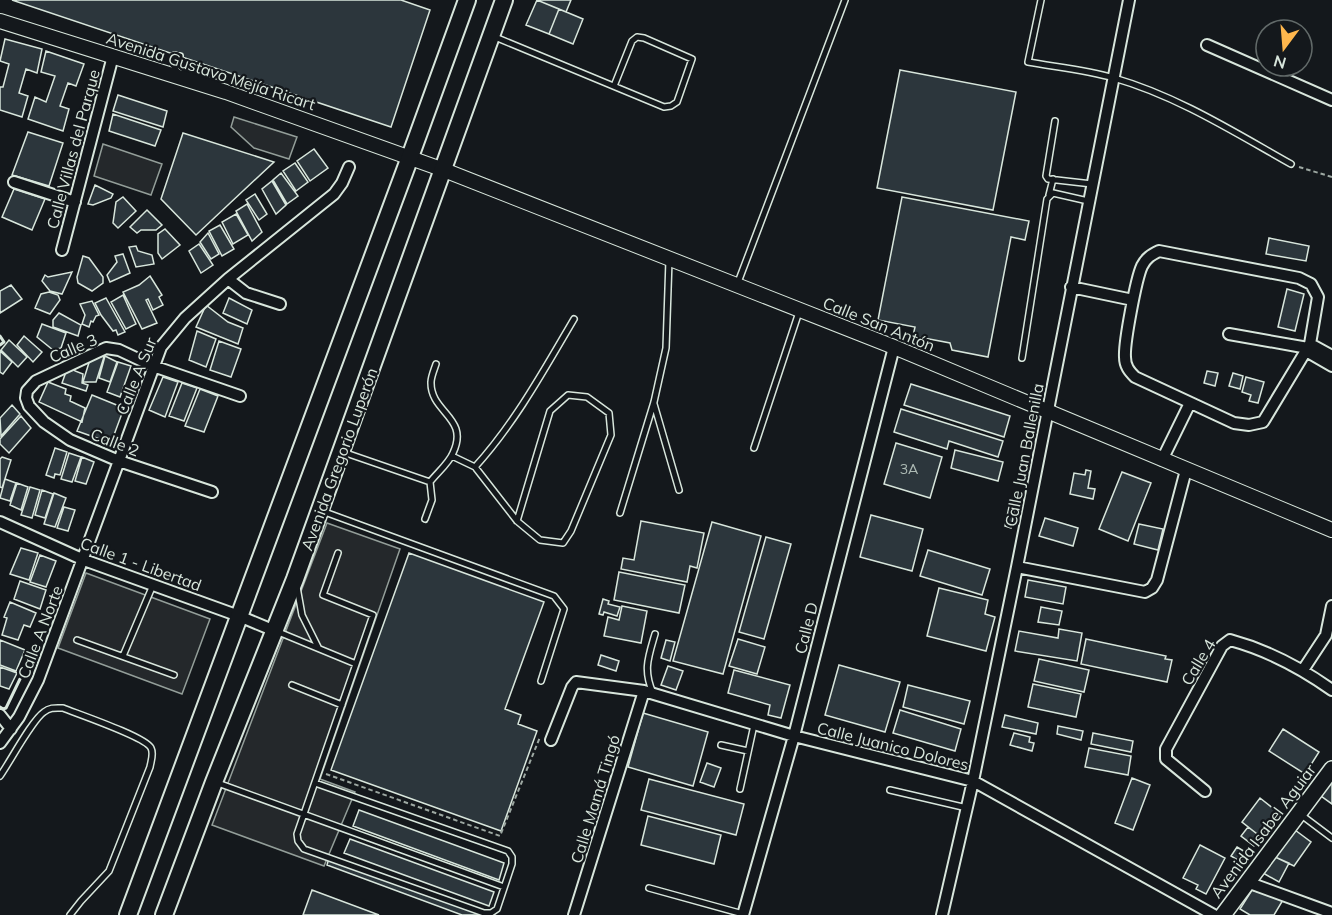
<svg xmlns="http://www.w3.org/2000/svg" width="1332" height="915" viewBox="0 0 1332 915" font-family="Mulish,sans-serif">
	<rect width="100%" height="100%" fill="#14181c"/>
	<path fill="#24282b" stroke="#939e99" stroke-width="1.5" d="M234 117 297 137 289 159 254 148 231 127Z
		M103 144 162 164 151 195 94 176Z
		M327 523 400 549 320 779 355 792 324 866 212 825Z
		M86 573 210 619 182 694 58 648Z"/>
	<path fill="#2c363c" stroke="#d8e6dc" stroke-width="1.5" d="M12 0H401L430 10 391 127Z
		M537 0 559 9 549 34 526 25Z
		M537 0H571L566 12Z
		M559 9 583 19 573 44 549 34Z
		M5 39 42 49 37 73 26 69 19 93 28 96 22 117 0 110V87H3L9 64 0 61Z
		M46 51 84 64 76 86 68 83 60 106 69 109 63 131 28 119 35 97 46 102 55 76 41 72Z
		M900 70 1016 92 993 210 877 188Z
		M118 95 167 111 163 127 113 111Z
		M113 114 161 130 155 146 109 131Z
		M28 132 63 143 49 186 12 175Z
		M183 133 274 162 196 235 161 199Z
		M314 149 328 168 310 181 297 161Z
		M295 163 308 182 296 191 283 171Z
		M281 173 298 196 287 204 273 180Z
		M272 181 286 205 276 214 262 189Z
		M95 185 113 194 111 198 93 205 88 204Z
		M14 189 45 199 32 230 2 217Z
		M255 194 267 214 259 220 246 200Z
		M123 197 136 211 118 228 113 223 116 202Z
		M902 197 1029 221 1025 240 1011 237 988 357 952 350 950 343 913 336 915 327 878 320Z
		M247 204 262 232 252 241 236 211Z
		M147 210 162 225 156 230H141L137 233 130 227Z
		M236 214 248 235 233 244 222 222Z
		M220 225 234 249 222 256 209 231Z
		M165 229 180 245 162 259 158 253V234Z
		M208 233 219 254 211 259 200 242Z
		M1269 238 1309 246 1306 261 1266 254Z
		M199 244 213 265 201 273 189 251Z
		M136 246 138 251 152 255 154 264 136 267 129 247Z
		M123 254 130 273 110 282 107 275 117 262 115 256Z
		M83 256 89 258 103 277V283L92 291 78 283 77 277Z
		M72 272 62 294 50 291 42 281 45 275 48 277Z
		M150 276 162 295 159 297 163 305 153 310 148 299 146 300 157 323 142 329 123 292 139 285Z
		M11 285 22 299 0 313V291Z
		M1287 289 1304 294 1295 331 1278 327Z
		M49 292 58 295 60 300 50 314 35 308 41 294Z
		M123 295 136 324 126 329 111 302Z
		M106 298 125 332 118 335 116 330 113 331 101 315 95 303Z
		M229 298 252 310 247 324 223 313Z
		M92 301 99 315 96 316 93 322 91 321 89 327 82 324 85 315 80 304Z
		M206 305 228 322 243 328 238 344 196 327Z
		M59 313 81 325 78 336 53 327V320Z
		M42 324 66 333 61 348 53 350 37 337Z
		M197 331 216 339 206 367 189 360Z
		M24 336 42 352 33 362 17 345Z
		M9 340 27 357 18 367 1 350Z
		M219 341 241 349 231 377 210 370Z
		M0 351 12 362 3 374 0 372Z
		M95 353 104 357 96 382H83L91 356Z
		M105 356 117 362 110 382 99 378Z
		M118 362 131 366 120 397 107 392Z
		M72 366 75 371 83 374 82 383 88 385 86 391 62 383 67 369Z
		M1207 371 1218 373 1215 386 1204 383Z
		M1233 373 1243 376 1240 389 1229 386Z
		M163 377 178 382 165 417 149 410Z
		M1246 377 1264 382 1258 403 1249 401 1251 395 1242 392Z
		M48 382 66 389 65 394 71 396 70 401 85 408 82 422 39 402Z
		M182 383 197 388 184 421 169 416Z
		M911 384 1010 416 1004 437 904 405Z
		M200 389 218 396 204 432 185 426Z
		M92 395 124 408 111 443 77 431Z
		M12 405 20 414 1 436 0 418Z
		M901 409 1003 441 998 457 949 441 947 449 894 432Z
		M21 416 31 428 9 453 0 444V439Z
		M896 443 942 457 930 498 884 484Z
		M55 448 67 452 60 475 55 474 54 478 46 475Z
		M955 450 1003 462 998 481 951 468Z
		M69 453 81 457 72 482 61 479Z
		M2 457 11 460 2 488 0 487V459Z
		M82 457 94 462 86 484 75 481Z
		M1086 470 1091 471 1088 488 1095 489 1093 499 1070 494 1074 473 1085 475Z
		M1122 472 1151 483 1128 541 1099 529Z
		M5 479 16 483 10 501 0 498Z
		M17 483 28 487 21 510 10 505Z
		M30 487 40 490 32 518 21 515Z
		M42 490 53 494 45 518 35 515Z
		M54 493 66 498 55 527 44 524Z
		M64 507 75 510 68 531 57 528Z
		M1009 507 1015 508 1011 528 1005 526Z
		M871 515 923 529 912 571 860 557Z
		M1045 518 1078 528 1073 546 1039 536Z
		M641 521 704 533 697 568 690 566 687 582 621 569 623 558 634 560Z
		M712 522 761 536 723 674 673 661Z
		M1139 524 1163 529 1158 550 1134 544Z
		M766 537 791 544 764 639 739 632Z
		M21 548 38 553 29 580 10 574Z
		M928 550 990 569 982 595 920 576Z
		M409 553 544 602 505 709 521 715 518 724 537 731 501 831 331 770Z
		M40 555 56 561 46 587 30 582Z
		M619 572 685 585 679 613 614 600Z
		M1028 580 1066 587 1063 604 1025 597Z
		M20 581 46 590 40 609 14 599Z
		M939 588 988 600 985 614 995 617 986 651 927 636Z
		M603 599 609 601 608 604 620 607 617 616 604 612 603 615 599 614Z
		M10 602 36 613 30 627 24 625 18 640 2 635 7 618 4 617Z
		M622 606 647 611 641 643 604 636 608 617 619 620Z
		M1041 607 1062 611 1059 625 1038 622Z
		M1059 629 1082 633 1077 661 1015 651 1019 631 1058 638Z
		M738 639 765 647 757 674 729 666Z
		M1086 639 1166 656 1165 659 1172 660 1167 682 1081 664Z
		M0 640 25 650 16 671 0 665Z
		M666 640 675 642 670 661 661 658Z
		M601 655 619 661 616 671 598 665Z
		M1039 659 1089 670 1084 692 1034 681Z
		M839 665 900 682 885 732 825 715Z
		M668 666 683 671 676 690 661 685Z
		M0 667 17 673 9 689 0 686Z
		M734 670 790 685 781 718 768 715 770 705 728 693Z
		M1033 684 1081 694 1076 717 1028 707Z
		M908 685 970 701 964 724 903 707Z
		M900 710 961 729 955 751 893 733Z
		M643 713 708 732 693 786 628 767Z
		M1005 715 1038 723 1036 734 1002 727Z
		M1058 726 1083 731 1081 740 1057 734Z
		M1283 729 1319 752 1305 774 1269 751Z
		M1014 733 1030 737 1029 742 1034 743 1032 751 1010 745Z
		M1093 733 1133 741 1131 752 1091 744Z
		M1089 748 1131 756 1128 775 1085 767Z
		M707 763 721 768 714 787 700 782Z
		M1132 778 1150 785 1133 830 1115 823Z
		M649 779 744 804 736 835 641 810Z
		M1332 781V804L1321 796Z
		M1260 798 1279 813 1261 837 1242 822Z
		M359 810 504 863 499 880 353 826Z
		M648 816 721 835 714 864 641 845Z
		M1248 827 1261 837 1254 846 1241 836Z
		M1295 830 1311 842 1294 866 1275 857Z
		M350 839 494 892 489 906 344 853Z
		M1200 845 1225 858 1206 894 1196 889 1198 885 1183 878Z
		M1237 847 1247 853 1241 862 1231 856Z
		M1275 857 1289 863 1279 882 1263 873Z
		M329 858 482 915H462L327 865Z
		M312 890 379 915H303Z
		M1252 890 1283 900 1274 915H1250L1240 909Z"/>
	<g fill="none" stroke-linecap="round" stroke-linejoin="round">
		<g stroke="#d8e6dc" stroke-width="8">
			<path id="service" d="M1041 0 1028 62C1056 67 1087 70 1114 78 1177 96 1234 132 1291 164
				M495 37 664 107 671 106 677 102 692 59 644 38 637 37 632 41 614 86
				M175 55 173 65 179 74
				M180 56 179 65 186 71 218 83
				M1055 121 1046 176 1048 179 1092 184
				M1049 195 1053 179
				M737 285 845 0
				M1022 358 1047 199 1053 193 1088 201
				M654 404 679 490
				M754 448 799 312
				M343 452 430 482 432 500 425 519
				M452 456 475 467C515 423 544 370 574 319
				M475 467 517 521 540 540 563 543 571 531 611 435 609 413 587 397 568 395 550 411 517 521
				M430 482C437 473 449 463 453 453 470 417 430 413 431 382 431 377 434 370 436 364
				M322 511 554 596 564 609 541 681
				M620 513 654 402 666 348 669 260
				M297 587 302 615 318 647
				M276 631 356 664
				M77 640 174 675
				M123 656 153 585
				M292 685 342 705
				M653 693C643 670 648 658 655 634
				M721 745 748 751
				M0 776C10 762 32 720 44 712 50 707 56 708 63 708 78 714 146 737 151 748 154 754 151 761 150 767L109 871 81 901 70 915
				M215 782 504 887
				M315 783 508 851 512 857V864L497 909 491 913H484L304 849 298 841 297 834 373 615 323 595 338 553
				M740 789 754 725
				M890 790 967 808
				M1300 814 1332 838
				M649 888 743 914"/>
		</g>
		<g stroke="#d8e6dc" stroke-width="14">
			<path id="minor" d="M1207 45 1332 100
				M14 182 75 202
				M62 250 113 56
				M1159 251 1299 278 1311 284 1318 297 1310 344 1263 422 1249 425 1234 423 1135 377C1129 371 1125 366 1125 357 1124 343 1136 279 1142 266 1146 258 1151 255 1159 251Z
				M228 279 246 293 280 304
				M1071 287 1133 300
				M1229 334 1308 348
				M1310 344 1332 356
				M1306 351 1332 366
				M1162 460 1190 403
				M212 492 119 461 70 440 44 422 29 406 26 398 27 391 36 381 106 348 119 350 153 366 240 396
				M0 522 84 560 239 616 275 631
				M1017 567 1145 592 1152 588 1157 580 1186 470
				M1303 670 1326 635 1332 606
				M0 715 11 729
				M551 740 572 687 576 682 644 691 794 736 973 781 1214 915
				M0 743 19 717 38 680 161 347 185 318 228 279 334 194 342 183 349 167
				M1205 791 1166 759V749L1222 646 1230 640C1267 650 1301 668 1332 690
				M1247 882 1332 913
				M574 915 644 691
				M743 915 794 736 894 347
				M942 915 973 781 1017 567 1129 0"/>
		</g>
		<g stroke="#d8e6dc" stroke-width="16">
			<path id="tertiary" d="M0 21 226 92 444 170 894 347 1332 530"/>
		</g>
		<g stroke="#d8e6dc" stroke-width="18">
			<path id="secondary" d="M1223 915 1332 769"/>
		</g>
		<g stroke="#d8e6dc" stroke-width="20">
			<path id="primary" d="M128 915 410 157 467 0
				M164 915 214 782 295 579 504 0"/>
		</g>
		<path stroke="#9da8a2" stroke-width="2" stroke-dasharray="4.5 3" stroke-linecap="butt" d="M1299 167 1332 177
			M326 774 500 836 540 737"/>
		<use href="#service" stroke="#14181c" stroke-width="5"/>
		<use href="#minor" stroke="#14181c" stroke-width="10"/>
		<use href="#tertiary" stroke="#14181c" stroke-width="14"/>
		<use href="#secondary" stroke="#14181c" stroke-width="15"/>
		<use href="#primary" stroke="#14181c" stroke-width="16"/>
		<path stroke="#d8e6dc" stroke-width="3" d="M0 336 4 342 0 345
			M0 707 3 709 6 708 20 679"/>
	</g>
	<g text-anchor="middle" stroke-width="4.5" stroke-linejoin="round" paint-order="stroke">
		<g font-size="14" fill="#adbab4">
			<text x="909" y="474">3A</text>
		</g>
		<g font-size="16" fill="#d8e6dc" stroke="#14181c">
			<text transform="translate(211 71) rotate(18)" y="6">Avenida Gustavo Mejía Ricart</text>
			<text transform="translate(73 149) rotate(-75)" y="6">Calle Villas del Parque</text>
			<text transform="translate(879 324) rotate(22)" y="6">Calle San Antón</text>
			<text transform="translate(73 348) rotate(-23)" y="6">Calle 3</text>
			<text transform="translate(136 376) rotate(-68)" y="6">Calle A Sur</text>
			<text transform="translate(115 442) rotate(21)" y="6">Calle 2</text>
			<text transform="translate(1024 455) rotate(-79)" y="6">Calle Juan Ballenilla</text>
			<text transform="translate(339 459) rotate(-70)" y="6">Avenida Gregorio Luperón</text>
			<text transform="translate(141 564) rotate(20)" y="6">Calle 1 - Libertad</text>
			<text transform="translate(806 628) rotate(-76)" y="6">Calle D</text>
			<text transform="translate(40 632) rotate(-69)" y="6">Calle A Norte</text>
			<text transform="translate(1198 662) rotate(-59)" y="6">Calle 4</text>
			<text transform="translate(893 746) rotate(14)" y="6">Calle Juanico Dolores</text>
			<text transform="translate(595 799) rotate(-73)" y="6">Calle Mamá Tingó</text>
			<text transform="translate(1263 831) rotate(-53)" y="6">Avenida Isabel Aguiar</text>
		</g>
	</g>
	<g transform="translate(1284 48) rotate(196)"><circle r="28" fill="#14181c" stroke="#626a69" stroke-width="1.5"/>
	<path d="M0-4.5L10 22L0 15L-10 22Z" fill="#ffb74d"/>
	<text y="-9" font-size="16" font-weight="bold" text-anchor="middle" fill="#d8e6dc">N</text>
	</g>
</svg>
